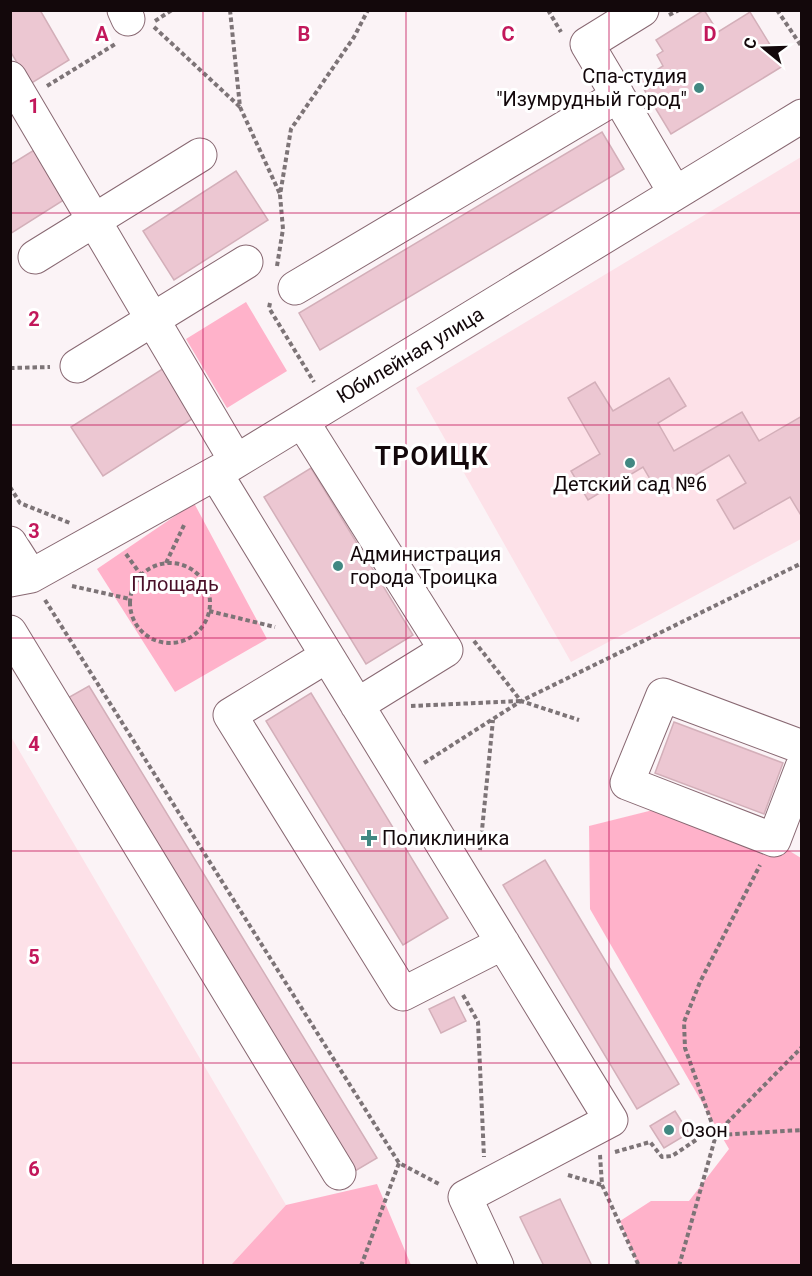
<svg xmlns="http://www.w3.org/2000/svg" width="812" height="1276" viewBox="0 0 812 1276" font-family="Roboto,sans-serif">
	<rect width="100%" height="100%" fill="#fbf3f6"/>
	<path fill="#fde1e8" d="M801 157V539L571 662 416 388Z
		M10 735 286 1205 231 1265H11Z"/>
	<path fill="#ffb2ca" d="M246 302 287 371 227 408 186 339Z
		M194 503 267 639 175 692 97 569Z
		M665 807 788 850 801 858V1265H638L620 1221 651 1201H689L729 1149 590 909 589 826Z
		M377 1184 411 1265H231L286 1205Z"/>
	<path fill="#ecc7d2" stroke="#d3afb9" stroke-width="1.5" d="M10 10H40L69 60 30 84 10 51Z
		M704 10 718 32 750 12 783 66 671 134 639 81 663 66 657 55 663 51 656 40Z
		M602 132 624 169 320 350 299 313Z
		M39 147 70 196 10 234V165Z
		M236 171 268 220 174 280 143 231Z
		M164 368 195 417 103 476 71 427Z
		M669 378 686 406 658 423 674 451 742 412 759 441 802 416V517L790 497 734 529 717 500 746 483 729 455 660 496 643 467 588 500 571 471 600 454 568 398 595 382 613 411Z
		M311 468 413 635 366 664 264 497Z
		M89 686 377 1158 355 1171 66 699Z
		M311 693 448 918 403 945 266 721Z
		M674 722 783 763 764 814 655 773Z
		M545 860 679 1084 637 1109 503 885Z
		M454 997 466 1021 441 1033 429 1009Z
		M675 1111 689 1133 664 1148 650 1126Z
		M560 1199 592 1266H544L520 1217Z"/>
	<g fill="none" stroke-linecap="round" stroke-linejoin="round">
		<g stroke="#886872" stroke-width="35">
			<path id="minor" d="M124 10 128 19
				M10 78 236 461
				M618 96 587 44 642 10
				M35 257 200 155
				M295 288 618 96 675 193
				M77 366 246 262
				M302 421 446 650 357 705
				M216 474 611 1120 465 1197 497 1266
				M10 543 31 576
				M10 580 31 576 225 468 802 116
				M10 632 339 1173
				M327 656 230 715 403 994 503 943
				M802 747 663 695 627 783 774 840 802 767"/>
		</g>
		<path stroke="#7d7477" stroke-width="4" stroke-dasharray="4.5 3" stroke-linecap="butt" d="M230 10 240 107 280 194
			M548 10 561 32
			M777 10 802 47
			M669 15 679 10
			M155 21 172 10
			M154 27 240 107
			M47 86 117 43
			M277 266 283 229 280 195 291 129 354 37 368 10
			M270 303 269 308 314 382
			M10 368 50 367
			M10 487 20 503 70 523
			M126 554 141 575
			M130 603a40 40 0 1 1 80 0a40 40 0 1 1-80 0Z
			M166 563 185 523
			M72 586 130 599
			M45 600 399 1163
			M209 611 275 627
			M474 641 521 701 579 720
			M411 706 520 701
			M424 763 521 701 802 563
			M480 850 493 720
			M463 995 478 1022 484 1157
			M716 1134 802 1047
			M615 1152 650 1142 662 1157 672 1156 702 1136 802 1130
			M600 1155 602 1185 639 1266
			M568 1175 602 1185
			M361 1266 399 1163 441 1185
			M679 1266 716 1135 685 1048 684 1022 700 982 760 865"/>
		<use href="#minor" stroke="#fff" stroke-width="33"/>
	</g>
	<path fill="none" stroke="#c2185b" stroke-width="1.5" stroke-opacity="0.55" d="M203 10V1266M406 10V1266M609 10V1266M10 213H802M10 425H802M10 638H802M10 851H802M10 1063H802"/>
	<g fill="#418882" stroke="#fff" stroke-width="2">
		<circle cx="699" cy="88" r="6"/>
		<circle cx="630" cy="463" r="6"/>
		<circle cx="338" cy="566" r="6"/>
		<path d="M366 829h6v6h6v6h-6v6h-6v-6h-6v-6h6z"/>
		<circle cx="669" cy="1130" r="6"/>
	</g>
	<g text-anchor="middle" stroke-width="6" stroke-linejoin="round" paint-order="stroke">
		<g font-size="20" fill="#13080b" stroke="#fff" text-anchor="start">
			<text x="687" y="83" text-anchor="end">Спа-студия<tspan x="687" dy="23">"Изумрудный город"</tspan></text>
			<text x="630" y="491" text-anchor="middle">Детский сад №6</text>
			<text x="350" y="561">Администрация<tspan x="350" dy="23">города Троицка</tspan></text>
			<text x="382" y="845">Поликлиника</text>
			<text x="681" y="1137">Озон</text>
		</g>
		<g font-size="20" fill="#13080b" stroke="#fff">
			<text transform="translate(410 355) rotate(-31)" y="7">Юбилейная улица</text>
		</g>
		<g font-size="20" fill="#4a1029" stroke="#fff">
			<text x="175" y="591">Площадь</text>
		</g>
		<g font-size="26" font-weight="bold" letter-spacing="1.5" fill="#13080b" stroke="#fff">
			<text x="432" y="465">ТРОИЦК</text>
		</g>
	</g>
	<g font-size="20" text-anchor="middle" font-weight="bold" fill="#c2185b" stroke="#fff" stroke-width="6" stroke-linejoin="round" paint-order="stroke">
		<text x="102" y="41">A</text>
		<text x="304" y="41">B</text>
		<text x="508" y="41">C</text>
		<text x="710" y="41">D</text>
		<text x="34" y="113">1</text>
		<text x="34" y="326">2</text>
		<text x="34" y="538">3</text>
		<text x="34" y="751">4</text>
		<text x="34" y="964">5</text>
		<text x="34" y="1176">6</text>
	</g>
	<rect width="812" height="1276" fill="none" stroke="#13080b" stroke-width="24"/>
	<g transform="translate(764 48) rotate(289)" stroke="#ffffff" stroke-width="4.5" paint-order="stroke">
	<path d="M0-4.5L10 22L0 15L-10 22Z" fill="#13080b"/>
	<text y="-9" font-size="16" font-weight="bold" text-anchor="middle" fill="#13080b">С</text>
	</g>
</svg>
